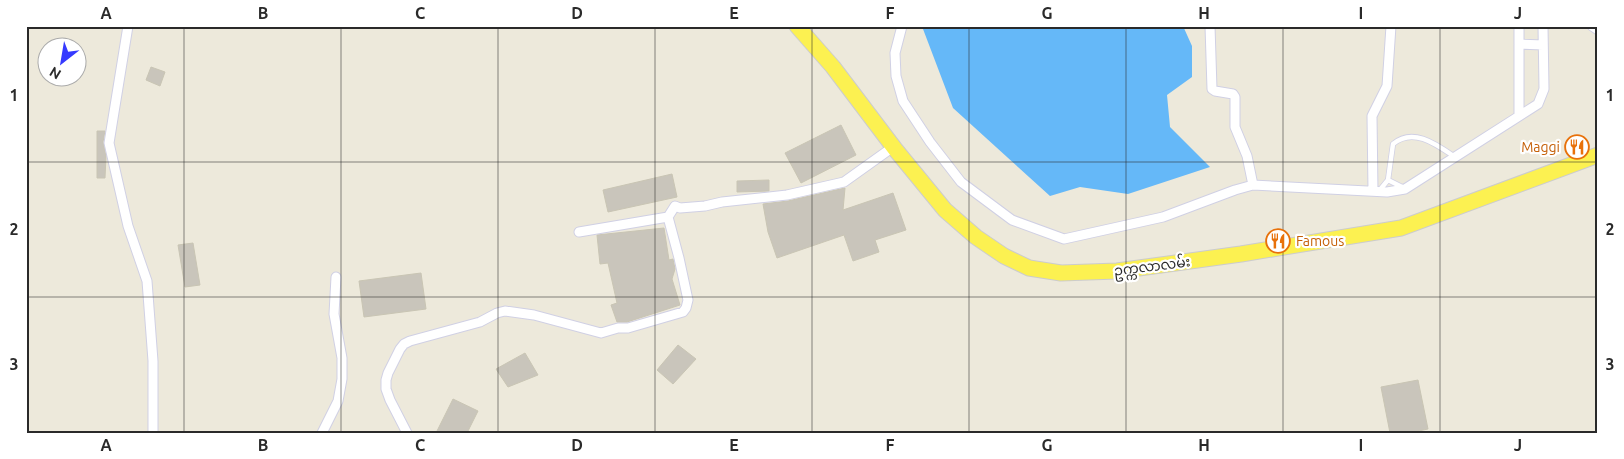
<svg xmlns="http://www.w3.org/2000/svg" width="1624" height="459" viewBox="0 0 1624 459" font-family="Ubuntu,'Noto Sans Myanmar',sans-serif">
	<rect width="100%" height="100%" fill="#ede9db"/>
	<path fill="#65b8f8" d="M924 26H1183L1192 46V77L1167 95 1170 127 1210 167 1128 194 1080 187 1050 196 953 108 923 29Z"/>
	<path fill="#c9c5bb" stroke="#c9c5b4" d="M151 67 165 72 160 86 146 80Z
		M841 125 856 155 801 183 785 153Z
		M97 131H105L103 142 106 156 105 178H97Z
		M672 174 677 197 608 212 603 190Z
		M769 180V191L737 192V181Z
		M845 188 843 210 893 193 906 230 875 240 879 252 853 261 844 235 777 258 768 232 763 204 788 201Z
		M664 228 669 260 673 259 675 269 672 279 680 305 627 322H617L611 305 617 303 608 263 600 264 597 235Z
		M193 243 200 285 185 287 178 245Z
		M421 273 426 309 364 317 359 281Z
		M678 345 696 359 673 384 657 370Z
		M525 353 538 375 508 387 496 369Z
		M1418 380 1428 429 1409 433H1390L1381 387Z
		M453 399 478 411 467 433H436Z"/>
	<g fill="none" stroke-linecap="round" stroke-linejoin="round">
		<g stroke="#d0d0e4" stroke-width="6">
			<path id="service" d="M1388 180 1402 187
				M1379 191 1388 180 1393 144C1413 127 1436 144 1455 157"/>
		</g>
		<g stroke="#d0d0e4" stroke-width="11">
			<path id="minor" d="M128 26 109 143 128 226 147 281 153 361V433
				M902 26 895 53 896 76 903 101 930 142 961 182 1012 220 1064 239 1163 217 1235 190 1253 185 1387 192 1405 189 1538 104 1544 89 1543 26
				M1210 26 1212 89 1215 91 1233 94 1235 97V127L1247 156 1253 185
				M1519 26V116
				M1592 26 1598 30
				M1519 44 1543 45
				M1373 191 1372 116 1387 86 1391 26
				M579 232 668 217
				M322 433 338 401 342 379V358L334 314 336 277
				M407 433 390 400 386 389V380L388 373 400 349 404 344 410 341 480 322 497 313 505 311 534 315 601 333 618 328H628L683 312 686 308 688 300 679 258 668 217 675 206 680 208 705 206 722 202 787 195 844 182 893 147"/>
		</g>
		<g stroke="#ccc" stroke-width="17">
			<path id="primary" d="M797 26 833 67 895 149 945 210 976 237 1004 256 1029 268 1061 273 1117 271 1241 254 1401 228 1598 155"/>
		</g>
		<use href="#service" stroke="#fff" stroke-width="4.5"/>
		<use href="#minor" stroke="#fff" stroke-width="9"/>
		<use href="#primary" stroke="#fcf151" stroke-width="15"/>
	</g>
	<path fill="none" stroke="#2a2a2a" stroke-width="1" stroke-opacity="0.55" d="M184 26V433M341 26V433M498 26V433M655 26V433M812 26V433M969 26V433M1126 26V433M1283 26V433M1440 26V433M26 162H1598M26 297H1598"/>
	<defs>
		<g id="restaurant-ring" transform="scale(1.25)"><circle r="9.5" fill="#fff" stroke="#e8710a" stroke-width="1.5"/><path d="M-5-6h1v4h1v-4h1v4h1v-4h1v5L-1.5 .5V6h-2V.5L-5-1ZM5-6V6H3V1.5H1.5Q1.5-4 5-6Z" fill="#e8710a"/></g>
	</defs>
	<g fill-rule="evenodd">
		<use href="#restaurant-ring" x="1577" y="147"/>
		<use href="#restaurant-ring" x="1278" y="241"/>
	</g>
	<g text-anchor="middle" stroke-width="4.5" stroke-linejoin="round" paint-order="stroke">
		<g font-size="14" fill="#c56008" stroke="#fff" text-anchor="end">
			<text x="1560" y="152">Maggi</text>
			<text x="1296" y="246" text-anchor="start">Famous</text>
		</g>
		<g font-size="14" fill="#2a2a2a" stroke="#fff">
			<text transform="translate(1152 266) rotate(-7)" y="5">ဥက္ကလာလမ်း</text>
		</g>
	</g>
	<rect width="1624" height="459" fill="none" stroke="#ffffff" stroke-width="55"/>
	<g transform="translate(62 62) rotate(211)"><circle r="24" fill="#ffffff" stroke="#aaaaaa"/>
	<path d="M0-4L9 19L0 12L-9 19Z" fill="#363aff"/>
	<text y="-8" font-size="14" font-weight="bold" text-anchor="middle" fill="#2a2a2a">N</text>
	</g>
	<rect x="28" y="28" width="1568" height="404" fill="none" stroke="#2a2a2a" stroke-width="2"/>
	<g font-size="16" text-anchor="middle" font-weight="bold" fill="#2a2a2a">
		<text x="106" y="19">A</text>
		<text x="263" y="19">B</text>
		<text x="420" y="19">C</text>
		<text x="577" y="19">D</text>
		<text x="734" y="19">E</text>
		<text x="890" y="19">F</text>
		<text x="1047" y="19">G</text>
		<text x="1204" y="19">H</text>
		<text x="1361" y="19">I</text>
		<text x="1518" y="19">J</text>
		<text x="14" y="101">1</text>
		<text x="1610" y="101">1</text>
		<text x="14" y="235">2</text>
		<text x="1610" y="235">2</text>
		<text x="14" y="370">3</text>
		<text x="1610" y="370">3</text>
		<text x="106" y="451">A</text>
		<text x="263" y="451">B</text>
		<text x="420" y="451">C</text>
		<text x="577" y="451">D</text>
		<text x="734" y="451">E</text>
		<text x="890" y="451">F</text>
		<text x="1047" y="451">G</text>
		<text x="1204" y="451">H</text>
		<text x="1361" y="451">I</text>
		<text x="1518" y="451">J</text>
	</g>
</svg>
